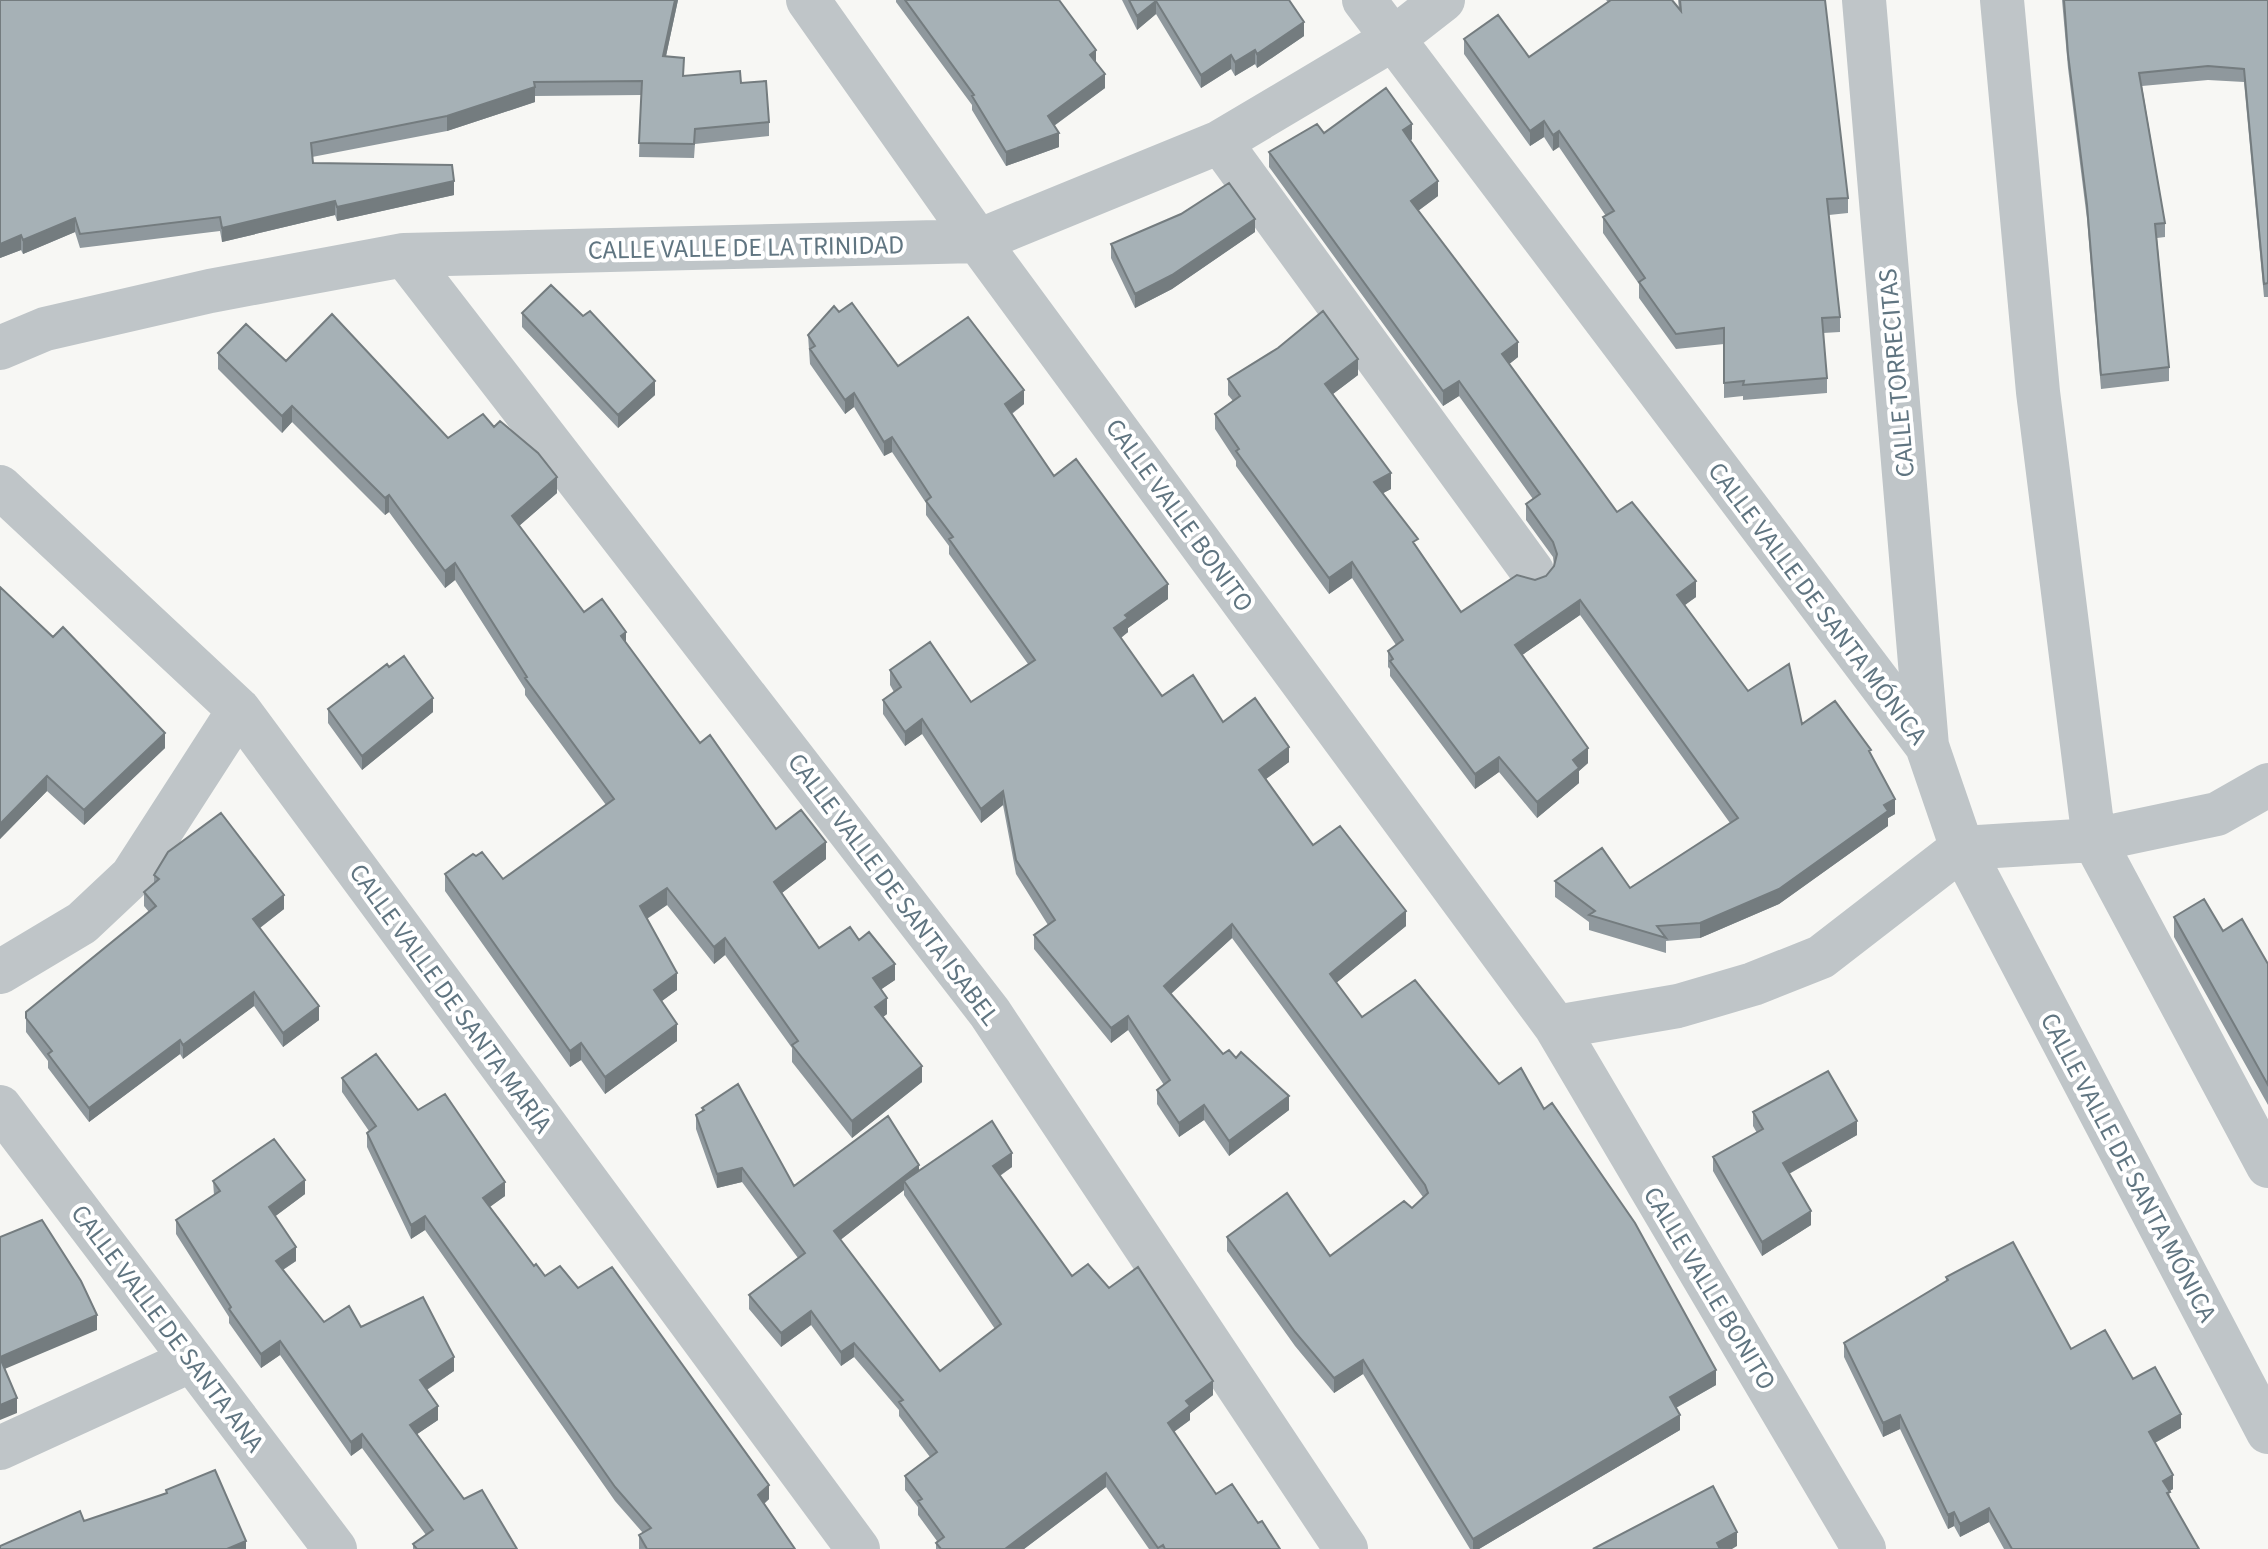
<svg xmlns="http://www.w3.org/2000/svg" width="2268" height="1549" viewBox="0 0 2268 1549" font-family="'Source Sans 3',sans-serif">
	<rect width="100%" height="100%" fill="#f7f7f4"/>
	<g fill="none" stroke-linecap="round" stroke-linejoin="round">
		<path stroke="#bfc5c8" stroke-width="44" d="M808 0 978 241 1556 1027 1864 1549
			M1364 0 1927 746 1962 848 2268 1432
			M1864 0 1927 746
			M2002 0 2038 392 2094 840 2268 1166
			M1220 142 1532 571
			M404 255 990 1013 1346 1549
			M0 348 45 329 210 291 404 255 978 241 1220 142 1393 39 1443 0
			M0 487 239 710 858 1549
			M0 972 82 923 132 876 239 710
			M1556 1027 1678 1006 1753 984 1821 957 1962 848 2094 840 2217 814 2268 785
			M0 1107 335 1549
			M0 1448 192 1360"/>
	</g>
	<path fill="#8f989d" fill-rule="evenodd" d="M0 0H678L666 56 684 76 741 83 769 122V136L695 144 694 158 639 157 641 95 535 96V102L447 131 312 157 313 163 454 195 337 221 335 215 222 242 220 231 80 248 75 232 23 254 21 250 0 258Z
		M896 0H1059L1096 63 1105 88 1054 126 1059 147 1006 166 972 110V105L896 2Z
		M1122 0H1289L1304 36 1257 68 1255 64 1235 76 1231 69 1201 88 1156 14 1137 30Z
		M1606 0H1672L1679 9 1678 0H1825L1848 198V213L1829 215 1840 317V332L1823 333 1827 378V393L1743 400V396L1724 398V344L1676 349 1639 298V284L1603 233V217L1606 216 1559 147 1553 151 1544 137 1530 146 1464 54V39L1529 57 1608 2Z
		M2062 0H2268V297H2264L2244 82 2208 80 2142 86 2165 223V237L2157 238 2169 367V381L2101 389 2087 219 2068 68Z
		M1324 133 1412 139 1411 141 1438 196 1418 211 1518 357 1509 364 1617 512 1696 597 1684 605 1748 691 1802 724 1871 756 1895 814 1888 818V826L1779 904 1700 938 1666 941V953L1589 930V922L1555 897V881L1630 888 1730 823 1580 615 1522 655 1588 763 1579 771V783L1537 818 1499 772 1475 789 1390 676V669L1388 667V651L1396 645 1352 578 1329 594 1236 466V461L1215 429V414L1233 401 1228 395V379L1358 375 1333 394 1391 489 1383 493 1418 549 1461 612 1546 576 1554 566 1553 557 1526 520V504L1533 499 1459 396 1443 406 1269 167V152Z
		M1255 232 1172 289 1135 308 1111 258V244Z
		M839 312 898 366 1024 404 1012 414 1054 476 1168 599 1128 628V632L1121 638 1162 696 1223 722 1289 762 1266 779 1313 845 1406 926 1336 983 1362 1017 1499 1084 1544 1109 1716 1385 1676 1408 1680 1430 1479 1549H1470L1363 1374 1334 1393 1295 1346 1227 1251V1237L1330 1256 1412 1208 1423 1197 1232 938 1171 994 1223 1054 1236 1058 1289 1110 1229 1156 1204 1120 1179 1137 1157 1104V1090L1164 1085 1128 1030 1111 1043 1034 949V935L1048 925 1016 874 1003 805 981 823 922 734 905 746 883 714V700L894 692 890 685V670L971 702 1028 664 949 554V546L926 515V503L892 452 884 456 854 407 845 414 810 364 808 335Z
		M522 313 583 316 655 395 618 428 522 327Z
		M218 353 286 361 448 438 494 427 557 493 519 526 584 612 626 644 700 743 776 829 826 859 782 893 819 948 859 940 895 980 881 989 887 1014 883 1017 922 1082 852 1138 792 1062V1048L725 955 714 964 667 905 647 919 677 990 661 1001 677 1041 605 1094 581 1060 570 1067 445 891V874L503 879 606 805 525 695V689L455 580 445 588 389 512 385 515 292 422 282 433 218 369Z
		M0 587 165 748 84 825 47 791 0 839Z
		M328 709 433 712 362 770 328 723Z
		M154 875 284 909 260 928 319 1020 283 1047 254 1006 183 1059 180 1054 89 1122 48 1068V1061L26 1032V1012L149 912 144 906V892L154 883Z
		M2174 917 2223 931 2268 964V1105L2174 937Z
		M342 1078 418 1110 505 1196 489 1207 534 1266 545 1276 769 1499 764 1504 795 1549H639V1535L643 1533 615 1501 425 1230 411 1239 367 1147V1133L369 1131 342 1092Z
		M702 1108 794 1186 919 1171 1012 1167 1000 1176 1072 1276 1109 1288 1213 1395 1190 1413V1420L1174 1432 1216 1494 1258 1523 1280 1549H1149L1106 1487 1024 1549H936V1543L937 1541 918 1515V1507L905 1490V1476L930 1457 899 1416V1410L854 1357 841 1366 811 1325 781 1347 749 1309V1295L798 1258 742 1182 717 1188 696 1129V1115L702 1111ZM904 1190V1195L995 1329 940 1371 840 1240Z
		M1753 1112 1857 1135 1789 1174 1811 1225 1762 1256 1713 1171V1157L1757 1133 1753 1126Z
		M213 1181 305 1194 275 1216 296 1261 283 1270 324 1322 361 1327 454 1371 427 1390 438 1420 417 1434 464 1499 517 1549H413V1544L426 1535 362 1448 351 1456 280 1355 261 1368 229 1323V1317L176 1234V1220L214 1195Z
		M1946 1277 2071 1349 2133 1379 2181 1428 2155 1443 2173 1489 2169 1491 2170 1499 2199 1549H2004L1989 1522 1960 1537 1954 1526 1948 1529 1900 1429 1883 1437 1844 1357V1343L1946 1281Z"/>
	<path fill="#747c7f" d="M675 0H678L663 70V56Z
		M1156 1V14L1137 30V16Z
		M1304 22V36L1257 68V54Z
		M1096 50V64L1090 55Z
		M1255 50V64L1235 76V62Z
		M1231 55V69L1201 88V75Z
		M1105 74V88L1048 130V116Z
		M535 87V102L447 131V116Z
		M1544 121V137L1530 146V131Z
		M1412 124V139L1403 146V130Z
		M1559 131V147L1553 151V135Z
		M1059 133V147L1006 166V152Z
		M454 181V195L337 221V207Z
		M1438 181V196L1411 216V201Z
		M335 201V215L222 242V228Z
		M75 218V232L23 254V240Z
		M1255 219V232L1172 289 1135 308V294Z
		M21 235V250L0 258V244Z
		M1518 342V357L1502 370V354Z
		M1358 359V375L1325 400V384Z
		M655 381V395L618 428V415Z
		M1459 381V396L1443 406V391Z
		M1024 390V404L1005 418V404Z
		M854 393V407L845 414V400Z
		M292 406V422L282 433V416Z
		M892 437V452L884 456V442Z
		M1391 473V489L1374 498V482Z
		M557 477V493L512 532V516Z
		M389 495V512L385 515V498Z
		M1352 562V578L1329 594V578Z
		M455 563V580L445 588V571Z
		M1696 581V597L1677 611V595Z
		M1168 584V599L1128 628V632L1114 643V628L1125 615Z
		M1580 600V615L1515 660V645Z
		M626 632V649L621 636Z
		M433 698V712L362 770V756Z
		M922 719V734L905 746V732Z
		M165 733V748L84 825V810Z
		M1289 747V762L1259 784V770Z
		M1588 748V763L1579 771V783L1537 818V802L1573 760Z
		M1499 757V772L1475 789V774Z
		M47 776V791L0 839V824Z
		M1003 791V805L981 823V809Z
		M1895 799V814L1888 818V826L1779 904 1700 938V923L1884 805Z
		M826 842V859L774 899V882Z
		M667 888V905L640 923V906Z
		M284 895V909L253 933V919Z
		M1406 911V926L1330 988V974Z
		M1232 924V938L1164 1000V986Z
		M725 938V955L714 964V947Z
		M895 964V980L873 995V978Z
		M677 973V990L654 1007V990Z
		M254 992V1006L183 1059V1045Z
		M887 998V1014L875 1023V1007Z
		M319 1006V1020L283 1047V1033Z
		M1128 1016V1030L1111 1043V1028Z
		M677 1024V1041L605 1094V1077Z
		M180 1040V1054L89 1122V1108Z
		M581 1043V1060L570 1067V1051Z
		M922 1066V1082L852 1138V1121Z
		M1289 1096V1110L1229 1156V1141Z
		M1204 1105V1120L1179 1137V1123Z
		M1857 1121V1135L1783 1177V1163Z
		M1012 1153V1167L993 1180V1166Z
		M919 1165V1178L904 1181V1190L834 1245V1231Z
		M742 1168V1182L717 1188V1174Z
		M305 1180V1194L269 1221V1207Z
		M505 1182V1196L483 1212V1198Z
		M1811 1211V1225L1762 1256V1242Z
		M425 1216V1230L411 1239V1225Z
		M296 1247V1261L276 1274V1261Z
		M811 1311V1325L781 1347V1333Z
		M97 1315V1330L0 1371V1357Z
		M280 1341V1355L261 1368V1354Z
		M854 1343V1357L841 1366V1352Z
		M454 1357V1371L420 1394V1380Z
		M1363 1360V1374L1334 1393V1378Z
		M1716 1370V1385L1670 1411V1397Z
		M1213 1381V1395L1190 1413V1420L1168 1436V1423L1186 1401Z
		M17 1398V1413L0 1420V1405Z
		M438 1406V1420L410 1439V1425Z
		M2181 1414V1428L2149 1446V1432Z
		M1680 1415V1430L1479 1549H1473V1539Z
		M1900 1415V1429L1883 1437V1423Z
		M362 1434V1448L351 1456V1442Z
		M1106 1473V1487L1024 1549H1005Z
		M2173 1475V1489L2163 1495V1481Z
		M769 1485V1499L758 1509V1495Z
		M1989 1508V1522L1960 1537V1524Z
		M1954 1512V1526L1948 1529V1515Z
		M1737 1532V1546L1732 1549H1717V1543Z
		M246 1541V1549H227Z"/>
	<path fill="#a6b1b6" stroke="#747c7f" stroke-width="2" d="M0 0H675L663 56 684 58 683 76 740 71 741 83 766 81 769 122 695 129 694 144 639 143 642 81 534 82 535 87 447 116 311 143 313 163 452 165 454 181 337 207 335 201 222 228 220 217 80 234 75 218 23 240 21 235 0 244Z
		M905 0H1059L1096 50 1090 55 1105 74 1048 116 1059 133 1006 152 972 96 974 95Z
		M1129 0H1289L1304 22 1257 54 1255 50 1235 62 1231 55 1201 75 1156 1 1137 16Z
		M1611 0H1672L1681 11 1680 0H1825L1848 198 1827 199 1840 317 1822 318 1827 378 1743 385 1744 381 1724 383V328L1676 334 1639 282 1645 278 1603 217 1614 211 1559 131 1553 135 1544 121 1530 131 1464 39 1498 15 1529 57Z
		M2064 0H2268V283L2264 284 2244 69 2208 66 2139 73 2165 223 2155 224 2169 367 2101 375 2087 205 2068 54Z
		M1386 88 1412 124 1403 130 1438 181 1411 201 1518 342 1502 354 1617 512 1632 502 1696 581 1677 595 1748 691 1789 664 1802 724 1835 701 1871 750 1869 751 1895 799 1884 805 1888 811 1779 889 1700 923 1657 926 1666 938 1589 915 1595 911 1555 881 1602 848 1630 888 1738 818 1580 600 1515 645 1588 748 1573 760 1579 768 1537 802 1499 757 1475 774 1390 661 1393 659 1388 651 1403 640 1352 562 1329 578 1236 451 1239 449 1215 414 1240 396 1228 379 1278 348 1323 311 1358 359 1325 384 1391 473 1374 482 1418 539 1413 542 1461 612 1517 575 1535 580 1546 576 1554 566 1557 554 1553 542 1526 504 1540 494 1459 381 1443 391 1269 152 1317 124 1324 133Z
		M1229 183 1255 219 1172 275 1135 294 1111 244 1181 214Z
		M551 285 583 316 590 311 655 381 618 415 522 313Z
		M852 303 898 366 968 317 1024 390 1005 404 1054 476 1076 459 1168 584 1125 615 1128 618 1114 628 1162 696 1193 675 1223 722 1255 698 1289 747 1259 770 1313 845 1340 826 1406 911 1330 974 1362 1017 1415 980 1499 1084 1521 1068 1544 1109 1552 1103 1635 1223 1716 1370 1670 1397 1680 1415 1473 1539 1363 1360 1334 1378 1295 1332 1227 1237 1287 1193 1330 1256 1404 1201 1412 1208 1428 1193 1425 1185 1232 924 1164 986 1223 1054 1229 1050 1236 1058 1241 1052 1289 1096 1229 1141 1204 1105 1179 1123 1157 1090 1170 1080 1128 1016 1111 1028 1034 935 1055 920 1016 860 1003 791 981 809 922 719 905 732 883 700 901 687 890 670 930 642 971 702 1035 660 949 539 953 537 926 501 931 497 892 437 884 442 854 393 845 400 810 349 815 346 808 335 834 306 839 312Z
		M332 314 448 438 483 414 494 427 500 421 538 453 557 477 512 516 584 612 602 599 626 632 621 636 700 743 710 735 776 829 801 810 826 842 774 882 819 948 850 927 859 940 869 932 895 964 873 978 887 998 875 1007 922 1066 852 1121 792 1045 798 1041 725 938 714 947 667 888 640 906 677 973 654 990 677 1024 605 1077 581 1043 570 1051 445 874 473 854 476 856 482 852 503 879 614 799 525 678 527 677 455 563 445 571 389 495 385 498 292 406 282 416 218 353 246 324 286 361Z
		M0 587 53 637 63 627 165 733 84 810 47 776 0 824Z
		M404 656 433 698 362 756 328 709 387 664 389 667Z
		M221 813 284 895 253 919 319 1006 283 1033 254 992 183 1045 180 1040 89 1108 48 1054 52 1051 26 1018V1012L156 906 144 892 159 879 154 875 168 852Z
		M2204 899 2223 931 2242 919 2268 964V1085L2174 917Z
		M376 1054 418 1110 445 1094 505 1182 483 1198 534 1266 536 1264 545 1276 560 1266 578 1288 612 1267 769 1485 758 1495 795 1549H647L639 1535 651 1528 615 1487 425 1216 411 1225 367 1133 376 1126 342 1078Z
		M1828 1071 1857 1121 1783 1163 1811 1211 1762 1242 1713 1157 1763 1129 1753 1112Z
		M738 1084 794 1186 888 1116 919 1165 834 1231 940 1371 1001 1324 904 1181 992 1121 1012 1153 993 1166 1072 1276 1088 1264 1109 1288 1138 1267 1213 1381 1186 1401 1190 1406 1168 1423 1216 1494 1232 1484 1258 1523 1262 1521 1280 1549H1165L1163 1545 1158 1548 1106 1473 1005 1549H941L936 1543 944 1537 918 1501 922 1499 905 1476 937 1452 899 1402 903 1400 854 1343 841 1352 811 1311 781 1333 749 1295 805 1253 742 1168 717 1174 696 1115 704 1110 702 1108Z
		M274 1139 305 1180 269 1207 296 1247 276 1261 324 1322 349 1306 361 1327 423 1297 454 1357 420 1380 438 1406 410 1425 464 1499 482 1490 517 1549H417L413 1544 433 1530 362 1434 351 1442 280 1341 261 1354 229 1309 231 1307 176 1220 220 1191 213 1181Z
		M42 1220 81 1281 97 1315 0 1357V1237Z
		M2013 1242 2071 1349 2105 1330 2133 1379 2155 1367 2181 1414 2149 1432 2173 1475 2163 1481 2170 1492 2167 1493 2199 1549H2012L1989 1508 1960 1524 1954 1512 1948 1515 1900 1415 1883 1423 1844 1343 1948 1280 1946 1277Z
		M0 1358 17 1398 0 1405Z
		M215 1470 246 1541 227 1549H0V1546L80 1511 84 1521 167 1493 166 1490Z
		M1713 1486 1737 1532 1717 1543 1720 1549H1593Z"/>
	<g text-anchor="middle" stroke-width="8" stroke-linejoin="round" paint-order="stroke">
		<g font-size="26" fill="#607581" stroke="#fff">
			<text transform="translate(746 247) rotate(-1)" y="9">CALLE VALLE DE LA TRINIDAD</text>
			<text transform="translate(1896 373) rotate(-95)" y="9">CALLE TORRECITAS</text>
			<text transform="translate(1180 515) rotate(54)" y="9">CALLE VALLE BONITO</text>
			<text transform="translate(1818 603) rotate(53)" y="9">CALLE VALLE DE SANTA MÓNICA</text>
			<text transform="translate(894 889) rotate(53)" y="9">CALLE VALLE DE SANTA ISABEL</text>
			<text transform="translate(451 998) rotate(54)" y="9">CALLE VALLE DE SANTA MARÍA</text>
			<text transform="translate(2129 1167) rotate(62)" y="9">CALLE VALLE DE SANTA MÓNICA</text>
			<text transform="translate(1710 1288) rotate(59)" y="9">CALLE VALLE BONITO</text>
			<text transform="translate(168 1328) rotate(53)" y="9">CALLE VALLE DE SANTA ANA</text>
		</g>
	</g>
</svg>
